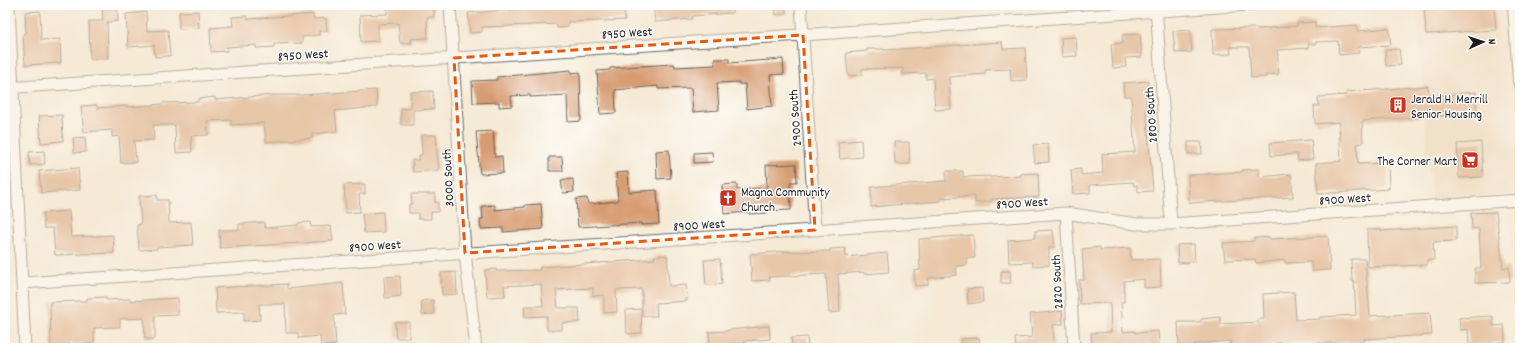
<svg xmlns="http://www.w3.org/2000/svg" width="1525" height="353" viewBox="0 0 1525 353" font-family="Dekko,sans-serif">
	<rect width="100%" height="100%" fill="#fff"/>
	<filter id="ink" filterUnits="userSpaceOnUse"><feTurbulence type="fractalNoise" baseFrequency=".025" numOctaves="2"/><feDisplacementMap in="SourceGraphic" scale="8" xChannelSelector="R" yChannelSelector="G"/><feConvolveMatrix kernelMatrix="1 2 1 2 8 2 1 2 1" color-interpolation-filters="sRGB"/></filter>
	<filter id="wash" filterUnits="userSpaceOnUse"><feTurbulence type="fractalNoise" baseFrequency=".012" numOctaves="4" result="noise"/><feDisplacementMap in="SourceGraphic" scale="16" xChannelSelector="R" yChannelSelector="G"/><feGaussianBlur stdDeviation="0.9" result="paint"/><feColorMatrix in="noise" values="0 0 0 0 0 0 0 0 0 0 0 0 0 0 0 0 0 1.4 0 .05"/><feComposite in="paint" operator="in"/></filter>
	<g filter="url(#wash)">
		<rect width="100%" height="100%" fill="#f5ead5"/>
		<path fill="#edd7ba" d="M1417 5H1520V344L1508 194 1431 201Z"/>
		<g id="blocks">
			<path fill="#d79c72" d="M102 5H117L118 21 107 22 108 58 90 59 89 21H103Z
				M387 5H434V17H427L428 38 411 39 412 43H400L398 23 378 24V41L361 42 360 15 387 14Z
				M523 5H624L625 20 568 22V27L557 28V24L482 27V32L470 33 468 13 524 9Z
				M653 5H732V13L692 16V19L655 22Z
				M775 5H786V14L776 15Z
				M1435 5H1494L1496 30 1426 34 1424 6Z
				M40 11 41 40 60 39 61 63 25 65 23 34 26 33 25 12Z
				M198 11 199 28 179 29V12Z
				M146 12 147 31 168 30 170 56 155 57 154 45 128 47 126 14Z
				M313 14 314 19 326 18 327 31H319V35L302 37V43L274 44V47L256 48V45L227 47V51L211 52 210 28 233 26 232 17 247 16 248 19Z
				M1315 22V28L1357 25V31L1389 28 1391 45 1358 47 1359 53 1339 55 1338 41 1316 42V44H1308L1309 48 1277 50 1279 74 1266 75V77L1251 78 1249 47H1230L1231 54 1213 55 1212 29 1257 28V29L1297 26V23Z
				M1190 30 1192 52 1175 53 1173 31Z
				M1140 34 1142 57 1125 58 1126 67 1113 68 1111 44 1123 43 1122 35Z
				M1076 37 1077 56 1062 57 1061 38Z
				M1002 42 1003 49 1025 48 1027 80 1011 81 1010 69 985 70V74L949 77 951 109 935 110 933 78 926 79V73L903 74V68L862 69V75L848 76 846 53 867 51V49H884V50Z
				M1399 49 1401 65 1386 66 1385 50Z
				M715 59H729V63L783 59 784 74 770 75 772 106 747 109 745 84H739V82L717 83 719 110 693 112 691 88 658 89V86L615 90 616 113 600 114 597 71 610 70V68L657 65 674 64 675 67 715 65Z
				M571 70V73L580 72 581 121 568 122 567 95 530 97V95L511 96 512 106 499 107V102L473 103 472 81 497 80V77Z
				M1148 81V95H1145L1153 191 1138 192 1137 185 1134 186 1133 182 1090 185V193L1073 194 1071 170 1081 169V175L1103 173 1102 154 1135 152 1131 96H1124L1123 83Z
				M1428 86 1429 96 1476 92 1477 113 1362 121 1363 143 1357 144 1358 164 1388 163 1389 189 1318 194 1316 163 1341 161 1339 122 1315 124 1314 106H1319L1318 97 1347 95 1346 92Z
				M376 90 377 107 335 111 337 131 312 134 313 138 266 142 264 123 231 125V120L207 121 208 135 191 136 192 152 176 153 175 125H153L154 140 134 141 136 162 121 163 119 136 112 137V130L84 132 81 106 97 105V108L129 106V107L162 104V103L198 102V99L215 97V100L273 95H303Z
				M433 91 434 109 413 110V125H401V109L411 108 410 92Z
				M62 115 63 141 41 143 39 116Z
				M493 131 495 157 502 156 503 173 480 174 476 132Z
				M421 135H436L437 154 439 170 413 172 412 160H419V155H422Z
				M85 137 86 152 74 153 73 138Z
				M861 140 862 157 840 159 838 142Z
				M1311 140 1313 159 1298 161 1297 154 1271 156 1270 143Z
				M894 142H909L910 164H895Z
				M1188 142H1201L1202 154H1188Z
				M1481 142 1483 177 1459 178 1457 144Z
				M1048 144 1049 162 1035 163 1033 145Z
				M669 150 671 178 657 179 656 151Z
				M44 151 45 164 30 165 29 152Z
				M712 152 713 162 694 163V153Z
				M549 157H562L563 171H549Z
				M796 164 797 182H790L791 210 767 211V213L749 214V212L724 214 722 185 737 184V190L767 188 766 165Z
				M78 168 80 190 41 193 39 171Z
				M1259 169V177L1291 174 1293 197 1189 203 1188 175 1242 172V170Z
				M946 171H963V177L990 176V177L1021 176 1020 174 1038 173 1039 197 992 199V201L975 203V196L940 198 941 201 871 207V187L946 181Z
				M628 172 629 192 657 190 659 224 641 225V223L578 227 576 199 587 198 588 204 618 201 616 173Z
				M573 179 574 192 563 193 561 180Z
				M365 184V194H359L360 212 346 213 344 185Z
				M411 194H435V203L438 202V212H431V219H418V213H409V204H412Z
				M157 195V200H168L169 223 191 222 193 245 157 247V249L139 250 137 225 141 224 139 196Z
				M541 204 543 229 503 232V228L481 229 480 219H483L482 206 495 205V210L525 207V205Z
				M69 211 71 237 113 235 114 253 55 255 53 228H44L43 213Z
				M383 212 384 232 364 233 362 214Z
				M1496 212 1503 268 1509 267 1510 282 1475 283V268H1481L1479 228 1472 229 1471 213Z
				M264 222 265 228 298 225V223L310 222 311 227 331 226 333 241 220 248 219 230H239V224Z
				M1456 226V241L1433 242 1434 260H1427V265L1368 267 1367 230 1381 229V231Z
				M1053 230 1055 247H1049V265L1033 266V262L1009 263 1008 240 1035 238V231Z
				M973 235 975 258H967V265L956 266 957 275 928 278V285L915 286 914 271 920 270 919 239Z
				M1328 236 1330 270 1312 271 1311 262 1285 263V260L1256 263 1255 259 1225 260 1223 243 1254 241V238L1269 237 1270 239Z
				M1194 244 1195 262 1178 263 1177 245Z
				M1100 247V250L1130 248 1131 260 1160 259 1161 287 1144 288V279L1124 281V302H1121L1123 332 1135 331V333L1158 331 1159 345 1156 346V348H1092L1091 333 1111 332 1110 303 1080 304 1079 280H1084L1082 249Z
				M845 248 846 257 887 253 889 272 864 274V272L838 274 840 312 829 313 826 274 769 277 770 280 752 281 750 254 789 251V252L830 251V249Z
				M667 255 669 286 686 285 687 301 656 303 657 316H642V289L616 290 617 312 604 313V295L593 296V288L556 290 558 308H579L580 322 562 323V330H547V316L525 317 524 306H543L541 284 504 286 505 296 487 297 485 270 496 269V271L540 270V267L655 259 654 256Z
				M720 259 722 284 706 285 704 260Z
				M1351 259H1365L1370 316 1430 313 1432 335 1364 339V342L1349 343H1276V346L1259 347H1231L1230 341 1194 344V348H1179L1178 322H1201V319L1220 317 1221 324 1258 322V319H1264L1263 294 1294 292 1296 320 1320 319V317L1356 315 1354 281H1352Z
				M1001 271H1010L1011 283H1001Z
				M456 272 457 294 442 295 441 273Z
				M400 276 401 296 385 298 384 277Z
				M343 283 345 314 334 315 336 345 321 346 320 336 299 338 298 333H286L285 304H259L260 320 244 321V312L216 313 215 288 287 284V289Z
				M982 288 983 302 968 304 967 289Z
				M106 297V300L131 299V301L178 298V315L155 316V339H145L144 318 120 319V327L94 328V343L68 344V348H51L50 302 87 301V298Z
				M433 300 434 314 422 315 421 301Z
				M641 309 642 333 627 334 626 310Z
				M1062 311 1063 324 1053 325 1054 348H1016L1015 338 1032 337 1030 314Z
				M1493 316V326L1504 325 1505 342 1469 345 1468 329 1460 330 1459 318Z
				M395 322H409V338H396Z
				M769 326 770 339 745 341V343L727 344V346L710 347 709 332 728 331V330Z
				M807 337 808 348H792L791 338Z
				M979 338 980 348H961V339Z"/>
		</g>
	</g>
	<g filter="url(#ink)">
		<use href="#blocks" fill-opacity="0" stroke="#68645d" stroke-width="1"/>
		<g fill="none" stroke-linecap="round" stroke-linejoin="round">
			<g stroke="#68645d" stroke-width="13">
				<path id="minor" d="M9 5 25 348
					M450 5 465 253 476 348
					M801 5 815 230
					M1156 5 1171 224
					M5 88 1250 5
					M1066 213 1074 348
					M22 283 1066 213 1136 224H1171L1520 200"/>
			</g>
			<g stroke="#68645d" stroke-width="16">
				<path id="tertiary" d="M1515 5 1520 81"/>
			</g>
			<use href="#minor" stroke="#fff" stroke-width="11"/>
			<use href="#tertiary" stroke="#fff" stroke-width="14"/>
		</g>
	</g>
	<path d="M0 0H1525V353H0ZM803 35 815 230 465 253 454 58Z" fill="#f5ead5" fill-opacity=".55" fill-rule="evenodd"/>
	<path fill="none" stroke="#e8590c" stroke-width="3" stroke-dasharray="8 5" stroke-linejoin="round" d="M803 35 815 230 465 253 454 58Z"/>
	<defs>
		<g id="building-square" transform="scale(0.9)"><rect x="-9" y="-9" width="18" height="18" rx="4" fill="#c8321e" stroke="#fff"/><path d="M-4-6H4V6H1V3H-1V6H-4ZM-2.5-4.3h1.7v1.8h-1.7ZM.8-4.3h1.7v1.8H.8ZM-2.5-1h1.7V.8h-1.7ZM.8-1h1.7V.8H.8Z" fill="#fff"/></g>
		<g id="supermarket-square" transform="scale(0.9)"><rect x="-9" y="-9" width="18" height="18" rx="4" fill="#c8321e" stroke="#fff"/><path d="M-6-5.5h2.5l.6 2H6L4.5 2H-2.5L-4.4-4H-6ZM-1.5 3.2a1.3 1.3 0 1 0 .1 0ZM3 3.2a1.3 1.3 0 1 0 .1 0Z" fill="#fff"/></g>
		<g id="church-square" transform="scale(0.9)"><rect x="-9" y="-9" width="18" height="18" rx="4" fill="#c8321e" stroke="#fff"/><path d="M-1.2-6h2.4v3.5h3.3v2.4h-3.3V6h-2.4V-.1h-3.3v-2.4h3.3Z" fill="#fff"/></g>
	</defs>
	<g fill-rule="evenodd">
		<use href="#building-square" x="1398" y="105"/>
		<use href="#supermarket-square" x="1470" y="160"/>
		<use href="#church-square" x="728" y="198"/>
	</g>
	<g text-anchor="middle" stroke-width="3" stroke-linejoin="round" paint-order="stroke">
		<g font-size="13" fill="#1c1c1c" stroke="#fff">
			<text transform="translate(627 32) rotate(-4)" y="5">8950 West</text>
			<text transform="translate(303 54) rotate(-4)" y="5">8950 West</text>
			<text transform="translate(1150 115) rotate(-94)" y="5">2800 South</text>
			<text transform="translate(794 118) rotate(-94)" y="5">2900 South</text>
			<text transform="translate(447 178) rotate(-93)" y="5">3000 South</text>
			<text transform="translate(1345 198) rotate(-4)" y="5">8900 West</text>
			<text transform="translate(1022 202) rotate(-4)" y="5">8900 West</text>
			<text transform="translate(699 224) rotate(-4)" y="5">8900 West</text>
			<text transform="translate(375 245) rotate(-4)" y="5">8900 West</text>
			<text transform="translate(1056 282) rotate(-93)" y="5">2820 South</text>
		</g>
		<g font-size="13" fill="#1c1c1c" stroke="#fff" text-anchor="start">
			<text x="1411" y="103">Jerald H. Merrill<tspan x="1411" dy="15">Senior Housing</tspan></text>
			<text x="1457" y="165" text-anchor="end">The Corner Mart</text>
			<text x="741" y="196">Magna Community<tspan x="741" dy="15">Church</tspan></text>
		</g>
	</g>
	<rect width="1525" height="353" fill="none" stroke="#fff" stroke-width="20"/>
	<g transform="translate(1483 42) rotate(87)" stroke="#ffffff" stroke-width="3" paint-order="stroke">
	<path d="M0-3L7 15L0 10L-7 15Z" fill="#1c1c1c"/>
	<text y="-6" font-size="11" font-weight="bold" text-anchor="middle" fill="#1c1c1c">N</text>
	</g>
</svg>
